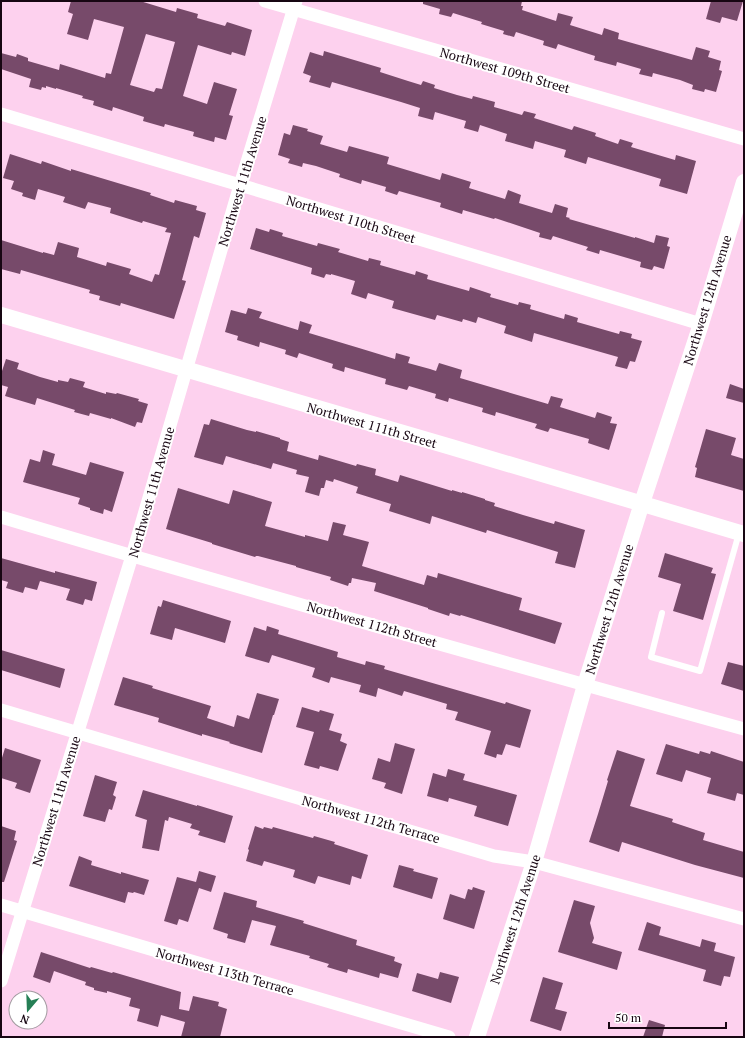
<svg xmlns="http://www.w3.org/2000/svg" width="745" height="1038" viewBox="0 0 745 1038" font-family="'PT Serif',serif">
	<rect width="100%" height="100%" fill="#fdd1ee"/>
	<path fill="#774a6a" fill-rule="evenodd" d="M71 1H140L176 12 177 8 198 14 197 18 225 26 227 22 252 30 245 56 232 52 231 55 198 45 183 96 207 104 214 82 237 89 229 115 233 116 226 140 215 137 214 142 193 136 194 132 165 124 164 127 143 121 144 117 113 107 112 111 93 105 94 101 82 98 83 96 56 88V89L46 86V88L42 87 41 90 29 87 31 79 1 69V53L16 57 17 54 28 58V61L59 70 60 64 105 78 106 73 111 74 124 27 94 19 88 40 67 34 73 14 68 12ZM146 34 175 42 162 89 156 88 154 92 130 85Z
		M423 1H522L521 6H523L522 10 556 21 558 13 573 17 570 25 602 35 604 28 619 33 618 39 692 60 696 47 710 51 708 57 721 61 719 70 722 71 716 92 705 89 704 92 692 89 693 85 680 80 653 73 652 77 639 74 641 69 617 62 616 66 594 60 595 56 567 47 558 44 556 49 543 45 544 41 516 32 514 37 503 34 504 31 481 24 482 22 453 13 451 17 439 14 440 9 423 4Z
		M711 1H743L737 21 722 17 720 23 706 19Z
		M324 51 381 68 380 72 408 81 421 85 423 81 435 85 434 88 457 95 472 99 473 96 495 102 494 107 522 115 524 111 536 114 534 118 572 130 574 126 596 133 595 136 618 144 620 139 633 143 631 147 675 160 676 155 696 161 687 194 659 186 661 179 588 157 586 164 564 157 566 150 535 141 533 149 505 141 507 134 480 125 478 132 464 128 466 121 435 112 433 120 418 116 420 108 401 102 332 82 330 88 309 82 311 76 303 73 310 52 323 56Z
		M293 125 308 129 307 131 323 136 320 144 347 152 349 146 389 157 387 164 440 180 442 173 471 182 469 188 505 199 508 190 521 195 519 203 552 213 555 204 568 208 566 217 570 218 569 219 635 238V237L654 243 656 235 669 238 667 246 670 247 664 269 654 266 652 270 640 267 641 262 600 250 599 254 586 250 588 247 553 236 551 240 539 237 540 233 495 218 494 219 463 210 462 214 440 207 441 203 399 191 397 195 385 191 386 187 362 180 361 184 339 177 340 174 316 166 303 163 302 167 288 163 290 159 278 155 284 133 290 135Z
		M10 154 41 164 42 161 71 171V169L151 193 150 195 174 203 175 200 197 206 196 210 206 213 199 238 194 236 182 280 186 281 174 319 121 303 120 306 99 300 100 296 89 293 90 290 21 270 20 274 1 269V240L43 253V252L54 255 58 242 79 248 77 257 106 266 107 262 131 269 129 274 152 282 155 274 159 275 171 233 165 232 167 228 143 221 142 223 110 213 111 208 88 202 85 209 63 202 65 197 38 189 35 200 22 196 23 193 11 189 14 181 3 178Z
		M256 228 269 232 270 229 283 233 282 236 317 246 318 243 340 249 338 252 368 261 369 258 381 261 380 265 415 275 416 271 428 275 427 279 469 291 470 287 491 294 490 297 518 305 519 302 531 305 530 309 564 319 565 314 578 318 577 322 619 334 620 331 632 334 631 338 642 341 635 362 630 361 627 369 615 366 618 357 534 333 532 342 504 333 506 326 478 317 476 323 463 319 462 322 437 315 435 320 392 308 394 301 368 293 366 299 351 294 355 281 331 274V275L326 274 324 278 311 274 312 268 250 249Z
		M248 308 262 312 259 318 298 330 300 321 312 325 309 333 359 348 395 359 396 353 410 357 408 363 430 369 436 371 439 363 462 370 460 378 548 404 551 396 563 399 560 407 595 418 597 412 612 417 610 423 617 424 609 450 588 443 589 439 550 428 548 432 535 428 537 424 513 417 496 412 495 416 482 412 483 408 459 401 449 398 448 402 435 398 436 394 409 386 407 390 385 384 386 379 345 367 344 372 332 368 333 364 299 353 297 358 285 354 286 350 260 342 259 347 237 340 238 336 225 332 231 310 246 314Z
		M6 359 19 363 17 369 40 377 58 382V380L68 382 70 378 85 382 83 387 106 394V392L116 394 117 393 139 399 138 401 148 404 142 423 137 422 135 427 111 418V419L90 413 89 416 74 412 75 410 37 398 35 405 5 396 8 387 1 385V374Z
		M730 384 744 389V403L726 398Z
		M211 419 247 430 256 432V431L280 438V439L289 442 287 451 318 460 319 455 356 466 357 464 376 469 375 475 398 482 400 475 452 491V490L462 493V492L485 499V500L495 503 494 506 523 515 554 524 555 521 585 530 575 568 555 563 558 552 487 530 486 533 432 516 430 524 389 511 391 504 356 493 358 487 334 479 333 482 326 480 324 488H321L319 496 305 492 309 477 296 474 297 470 273 463 271 469 226 456 223 465 194 457 204 424 209 425Z
		M706 429 736 438 731 455 744 459V491L695 477 697 468 695 467Z
		M43 450 55 454 52 465 86 475 90 462 124 472 112 512 104 509 103 514 90 510V508L78 504 80 498 23 482 30 459 40 462Z
		M178 488 229 504 233 490 272 502 265 526 305 537V535L328 541 333 522 346 525 343 535 369 542 362 566 424 585 427 575 437 578 438 573 522 598 519 610 562 623 555 644 461 615 460 616 450 613 449 616 428 609V608L374 591 376 583 352 578 351 583H349L348 586 330 580 331 577 296 567V566L258 556H256L255 557 212 544V543L166 529Z
		M665 553 713 568 711 573 716 574 703 620 673 611 681 584 658 577Z
		M1 558 55 573V571L97 582 92 601 85 599 83 605 66 600 70 589 40 581 37 590 25 587 23 593 6 588 8 582 1 580Z
		M163 600 231 621 225 643 175 628 172 640 150 634 158 606 161 607Z
		M267 626 279 630 278 634 338 652 337 657 365 665 366 661 385 666 384 669 505 704 506 702 531 710 520 748 506 744 502 755 497 754 496 758 484 754 491 731 455 720 458 712 446 709 447 704 404 691 402 696 378 688 376 697 359 692 361 685 331 677 329 683 312 677 315 668 272 655 269 663 245 656 254 627 266 631Z
		M1 650 65 669 60 688 1 670Z
		M728 662 744 666V691L721 684Z
		M123 677 153 686 152 688 211 706 207 718 234 727 237 715 249 719 257 693 279 699 274 715H273L262 753 229 743 230 742 202 734V736L158 722 159 718 114 705Z
		M302 707 319 712 320 710 334 714 329 730 342 734 340 741 347 744 338 771 320 766 319 769 304 765 314 732 296 727Z
		M395 743 415 749 402 794 384 788 386 783 372 779 378 758 390 762Z
		M666 744 699 754 700 751 710 754 711 751 744 762V795L737 793 735 801 707 793 711 778 686 770 682 782 656 774Z
		M5 748 41 760 30 793 15 788 17 783 1 778V761Z
		M617 750 645 759 630 806 673 819 672 822 705 833 703 840 744 852V878L695 865 622 842 619 852 589 842 598 814 608 781 607 780Z
		M448 769 465 774 463 780 517 795 508 826 474 816 477 806 449 798 448 802 427 796 433 773 446 777Z
		M95 775 117 782 113 795 116 797 112 810 109 809 105 822 83 816Z
		M143 790 197 806V805L233 816 225 843 198 835 200 831 190 828 192 824 169 817 168 821 165 820 159 851 142 848 147 820 135 816Z
		M1 826 16 831 14 840 17 841 4 882H1Z
		M255 826 263 829 264 827 272 829 273 827 313 838 314 836 335 842 334 844 368 855 361 879 352 876 350 885 318 876 315 884 293 877 295 870 264 861 262 866 246 861 249 850 248 849Z
		M79 856 92 861 91 865 121 874V872L149 880 144 895 134 892 133 893 128 892 125 903 69 886Z
		M399 865 414 869 413 871 438 878 432 899 393 887Z
		M199 871 216 876 211 892 199 888 188 922 179 919 177 925 164 921 177 877 196 882Z
		M473 887 485 891 474 929 443 919 450 894 465 899 468 889 472 890Z
		M224 892 257 901 256 907 304 921 303 923 357 940 356 945 395 957 394 961 402 964 398 978 380 973 379 978 348 969 347 973 327 967 329 964 309 958 310 956 270 945 276 926 252 920 245 943 227 938 228 934 213 929Z
		M574 900 595 906 590 923 594 938 592 943 622 952 617 970 558 952Z
		M647 922 661 927 659 935 700 947 702 939 716 943 714 951 735 957 730 977 724 976 721 986 703 981 706 970 638 950Z
		M41 952 90 968 91 967 112 973 113 972 181 992 179 1009 189 1011 193 996 219 1002 218 1006 227 1009 220 1037H181L185 1022 161 1015 158 1027 137 1021 140 1009 129 1006 131 998 107 991V993L94 990V988L85 985 86 982 54 971 50 983 33 977Z
		M440 972 459 977 451 1003 412 991 417 973 438 979Z
		M543 977 563 983 555 1009 567 1012 561 1031 530 1021Z
		M649 1020 665 1025 662 1037H643Z"/>
	<g fill="none" stroke-linecap="round" stroke-linejoin="round">
		<path stroke="#fff" stroke-width="6" d="M662 613 651 657 700 671 739 533"/>
		<path stroke="#fff" stroke-width="13" d="M265 1 744 139
			M1 114 240 185 701 324
			M1 517C248 591 496 660 744 729
			M1 710 494 856 534 862 744 919
			M1 905 449 1037
			M1 981 132 556 240 185 296 1"/>
		<path stroke="#fff" stroke-width="16" d="M1 315C248 389 497 459 744 534
			M477 1037 534 862 585 685 642 503 701 324 744 182"/>
	</g>
	<g text-anchor="middle" stroke-width="4" stroke-linejoin="round" paint-order="stroke">
		<g font-size="13" fill="#170612" stroke="#fff">
			<text transform="translate(505 70) rotate(16)" y="5">Northwest 109th Street</text>
			<text transform="translate(242 181) rotate(-73)" y="5">Northwest 11th Avenue</text>
			<text transform="translate(351 219) rotate(17)" y="5">Northwest 110th Street</text>
			<text transform="translate(707 300) rotate(-73)" y="5">Northwest 12th Avenue</text>
			<text transform="translate(372 425) rotate(16)" y="5">Northwest 111th Street</text>
			<text transform="translate(151 492) rotate(-74)" y="5">Northwest 11th Avenue</text>
			<text transform="translate(609 609) rotate(-73)" y="5">Northwest 12th Avenue</text>
			<text transform="translate(372 624) rotate(16)" y="5">Northwest 112th Street</text>
			<text transform="translate(56 801) rotate(-73)" y="5">Northwest 11th Avenue</text>
			<text transform="translate(371 819) rotate(16)" y="5">Northwest 112th Terrace</text>
			<text transform="translate(515 919) rotate(-72)" y="5">Northwest 12th Avenue</text>
			<text transform="translate(225 971) rotate(16)" y="5">Northwest 113th Terrace</text>
		</g>
	</g>
	<rect width="745" height="1038" fill="none" stroke="#170612" stroke-width="4"/>
	<g transform="translate(28 1010) rotate(199)"><circle r="19" fill="#ffffff" stroke="#a29ba0"/>
	<path d="M0-3L7 15L0 10L-7 15Z" fill="#257f55"/>
	<text y="-6" font-size="11" font-weight="bold" text-anchor="middle" fill="#170612">N</text>
	</g>
	<path d="M609 1022v6h117v-6" fill="none" stroke="#170612" stroke-width="2"/>
	<text x="615" y="1022" font-size="12" fill="#170612" stroke="#ffffff" stroke-width="3" paint-order="stroke">50 m</text>
</svg>
